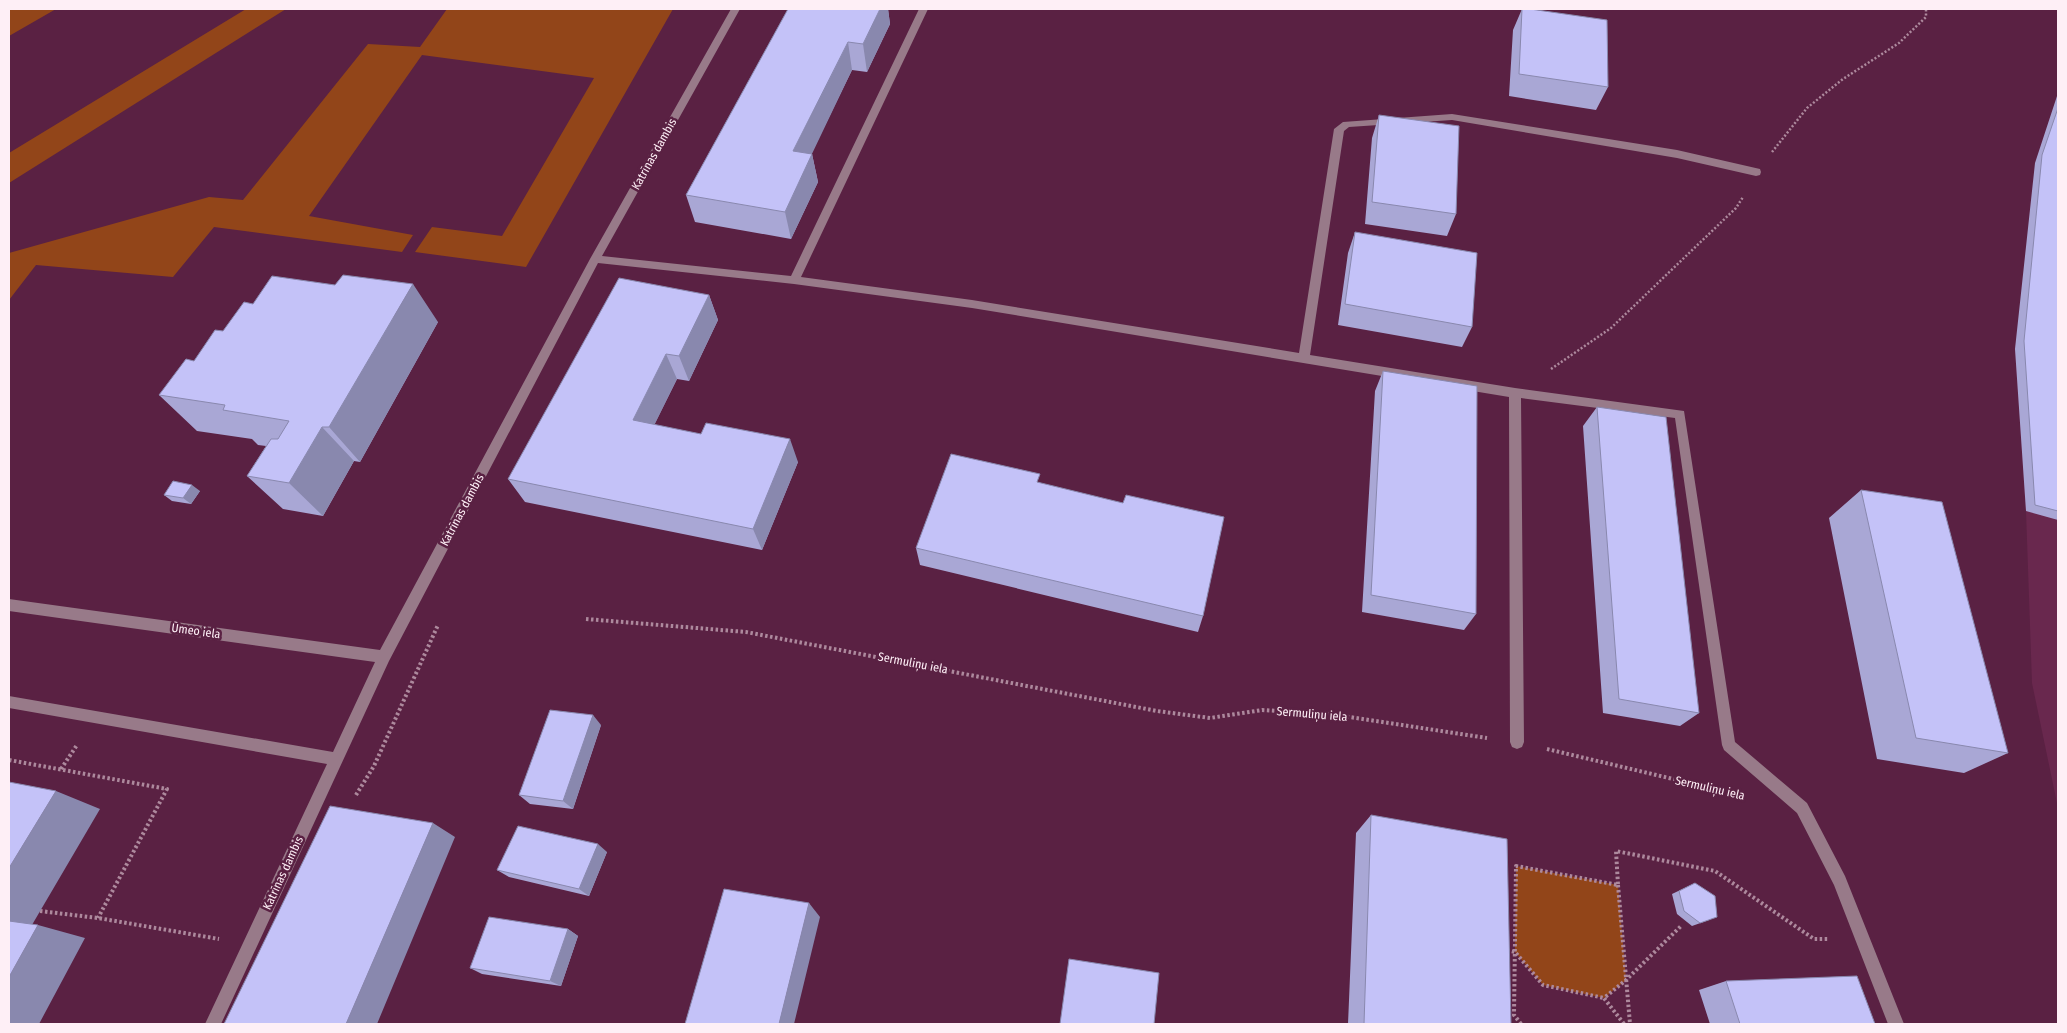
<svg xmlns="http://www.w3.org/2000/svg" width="2067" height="1033" viewBox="0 0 2067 1033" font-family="'Fira Sans Condensed',sans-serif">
	<rect width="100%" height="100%" fill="#5a2143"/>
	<path fill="#69284e" d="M2058 93V808L2032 683 2026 511 2015 349Z"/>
	<path fill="#924519" d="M9 9H56L9 36Z
		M246 9H286L9 183V153Z
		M447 9H673L526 267 415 252 432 227 502 236 594 78 422 55 309 216 413 235 402 252 214 227 173 277 36 265 9 300V253L209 197 243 200 368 44 420 47Z
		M1516 866 1618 885 1626 980 1604 998 1543 985 1515 952Z"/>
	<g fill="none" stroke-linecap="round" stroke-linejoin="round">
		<path stroke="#ad899d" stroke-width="2.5" stroke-dasharray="2 2" stroke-linecap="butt" d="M1772 152 1807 108 1843 79 1899 43 1926 17V9
			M1551 369 1611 328 1736 208 1743 197"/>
		<path stroke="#ad899d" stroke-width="4" stroke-dasharray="2.5 2.5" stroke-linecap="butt" d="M586 619 746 632 1157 711 1210 718 1262 710 1330 714 1487 738
			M1547 749 1736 794
			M9 760 167 789 98 918
			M61 769 77 745
			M356 795 374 766 438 625
			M1618 885 1630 1024
			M40 911 98 918 219 939
			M1507 950 1515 952 1543 985 1604 998
			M1521 1024 1514 1015 1516 866 1618 885 1616 851 1715 871 1814 939H1828
			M1624 1024 1604 998 1626 980 1682 925"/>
		<path fill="#987a89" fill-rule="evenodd" d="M731 9H740L602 256 791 276 919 9H928L801 277 972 300 1299 353 1334 129 1343 122 1452 114 1677 150 1760 169 1761 172 1760 175 1756 176 1677 158 1452 120 1349 127 1344 131 1310 355 1515 388 1684 411 1735 742 1807 803 1845 876 1904 1024H1888L1834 885 1797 813 1724 750 1722 745 1675 418 1521 398 1524 742 1522 747 1517 749 1512 747 1510 742 1509 397 972 308 794 284 598 263 389 661 221 1024H205L327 764 9 708V696L333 752 375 662 9 611V599L380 650 590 259Z"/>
	</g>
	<path fill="#a9a7d5" d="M788 9H888L890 24 867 72 852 70 811 154H812L818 182 791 239 695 222 686 195Z
		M1522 9H1530L1608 87 1596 110 1509 96 1513 30Z
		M2058 93V520L2026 511 2015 349 2035 163Z
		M1379 115 1456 214 1447 236 1365 224 1372 138Z
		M1355 232 1472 327 1462 347 1338 325 1348 253Z
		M709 295 718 320 689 381 677 379 654 425 798 462 762 550 525 502 508 479Z
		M253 304 438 322 360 462 354 461 323 516 283 509 247 476 266 446 258 445 252 439 197 431 159 395Z
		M1383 371 1476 614 1464 630 1362 612 1375 391Z
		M1597 407 1699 713 1680 726 1603 713 1583 426Z
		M1040 483 1203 616 1198 632 920 565 916 548Z
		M1861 490 2008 753 1964 773 1877 759 1829 518Z
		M200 491 191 504 172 501 164 495Z
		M601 725 573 809 530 804 519 795Z
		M1371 815 1511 1024H1348L1356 833Z
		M607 852 589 896 509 877 497 870Z
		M1695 883 1709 920 1692 926 1677 914 1672 894Z
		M568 929 578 936 561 986 482 974 470 968Z
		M1726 981 1875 1024H1710L1699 990Z"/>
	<path fill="#8988ae" d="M880 9H888L890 24 867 72 863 44Z
		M848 42 852 70 800 179 793 151Z
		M812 154 818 182 791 239 785 212Z
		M413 284 438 322 360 462 329 427Z
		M709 295 718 320 689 381 679 356Z
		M666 354 677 379 645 444 633 420Z
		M322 427 354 461 323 516 289 483Z
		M790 439 798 462 762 550 753 529Z
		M192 485 200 491 191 504 183 498Z
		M593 715 601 725 573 809 563 801Z
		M56 791 100 809 29 930 9 924V868Z
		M433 823 455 837 377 1024H346Z
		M598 844 607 852 589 896 579 889Z
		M809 903 820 917 794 1024H779Z
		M38 925 85 938 39 1024H9V977Z
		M568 929 578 936 561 986 550 981Z"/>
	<path fill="#c4c2f8" stroke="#8988ae" d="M788 9H880L863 44 848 42 793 151 812 154 785 212 686 195Z
		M1522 9H1530L1607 20 1608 87 1519 74Z
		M2058 108V511L2035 505 2024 341 2042 155Z
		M1379 115 1459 126 1456 214 1372 202Z
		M1355 232 1477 253 1472 327 1345 304Z
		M343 275 413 284 329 427H322L289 483 247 476 271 439H278L289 421 223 410 225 405 159 395 186 359 194 361 215 330 223 331 244 302 253 304 272 276 335 285Z
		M619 278 709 295 679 356 666 354 633 420 701 434 706 423 790 439 753 529 508 479Z
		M1383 371 1477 386 1476 614 1371 595Z
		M1597 407 1666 417 1699 713 1619 699Z
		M951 454 1040 474 1037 482 1123 503 1126 495 1224 517 1203 616 916 548Z
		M173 481 192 485 183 498 164 495Z
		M1861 490 1942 502 2008 753 1916 738Z
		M550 710 593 715 563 801 519 795Z
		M9 782 56 791 9 868Z
		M330 806 433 823 346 1024H224Z
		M1371 815 1507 839 1511 1024H1364Z
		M518 826 598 844 579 889 497 870Z
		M1695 883 1715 896 1717 917 1700 923 1684 911 1679 891Z
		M724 889 809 903 779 1024H685Z
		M489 917 568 929 550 981 470 968Z
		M9 921 38 925 9 977Z
		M1069 959 1159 973 1154 1024H1060Z
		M1857 976 1875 1024H1740L1726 981Z"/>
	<g text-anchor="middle" stroke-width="5" stroke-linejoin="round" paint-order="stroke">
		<g font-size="12" fill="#feeff6" stroke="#5a2143">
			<text transform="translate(654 154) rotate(-61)" y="4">Katrīnas dambis</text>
			<text transform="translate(462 510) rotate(-62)" y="4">Katrīnas dambis</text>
			<text transform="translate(196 631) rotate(8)" y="4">Ūmeo iela</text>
			<text transform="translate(913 663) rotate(11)" y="4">Sermuliņu iela</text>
			<text transform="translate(1312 714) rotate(5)" y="4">Sermuliņu iela</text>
			<text transform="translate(1710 788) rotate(13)" y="4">Sermuliņu iela</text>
			<text transform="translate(283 873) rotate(-65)" y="4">Katrīnas dambis</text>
		</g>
	</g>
	<rect width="2067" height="1033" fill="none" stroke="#feeff6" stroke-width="20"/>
</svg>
